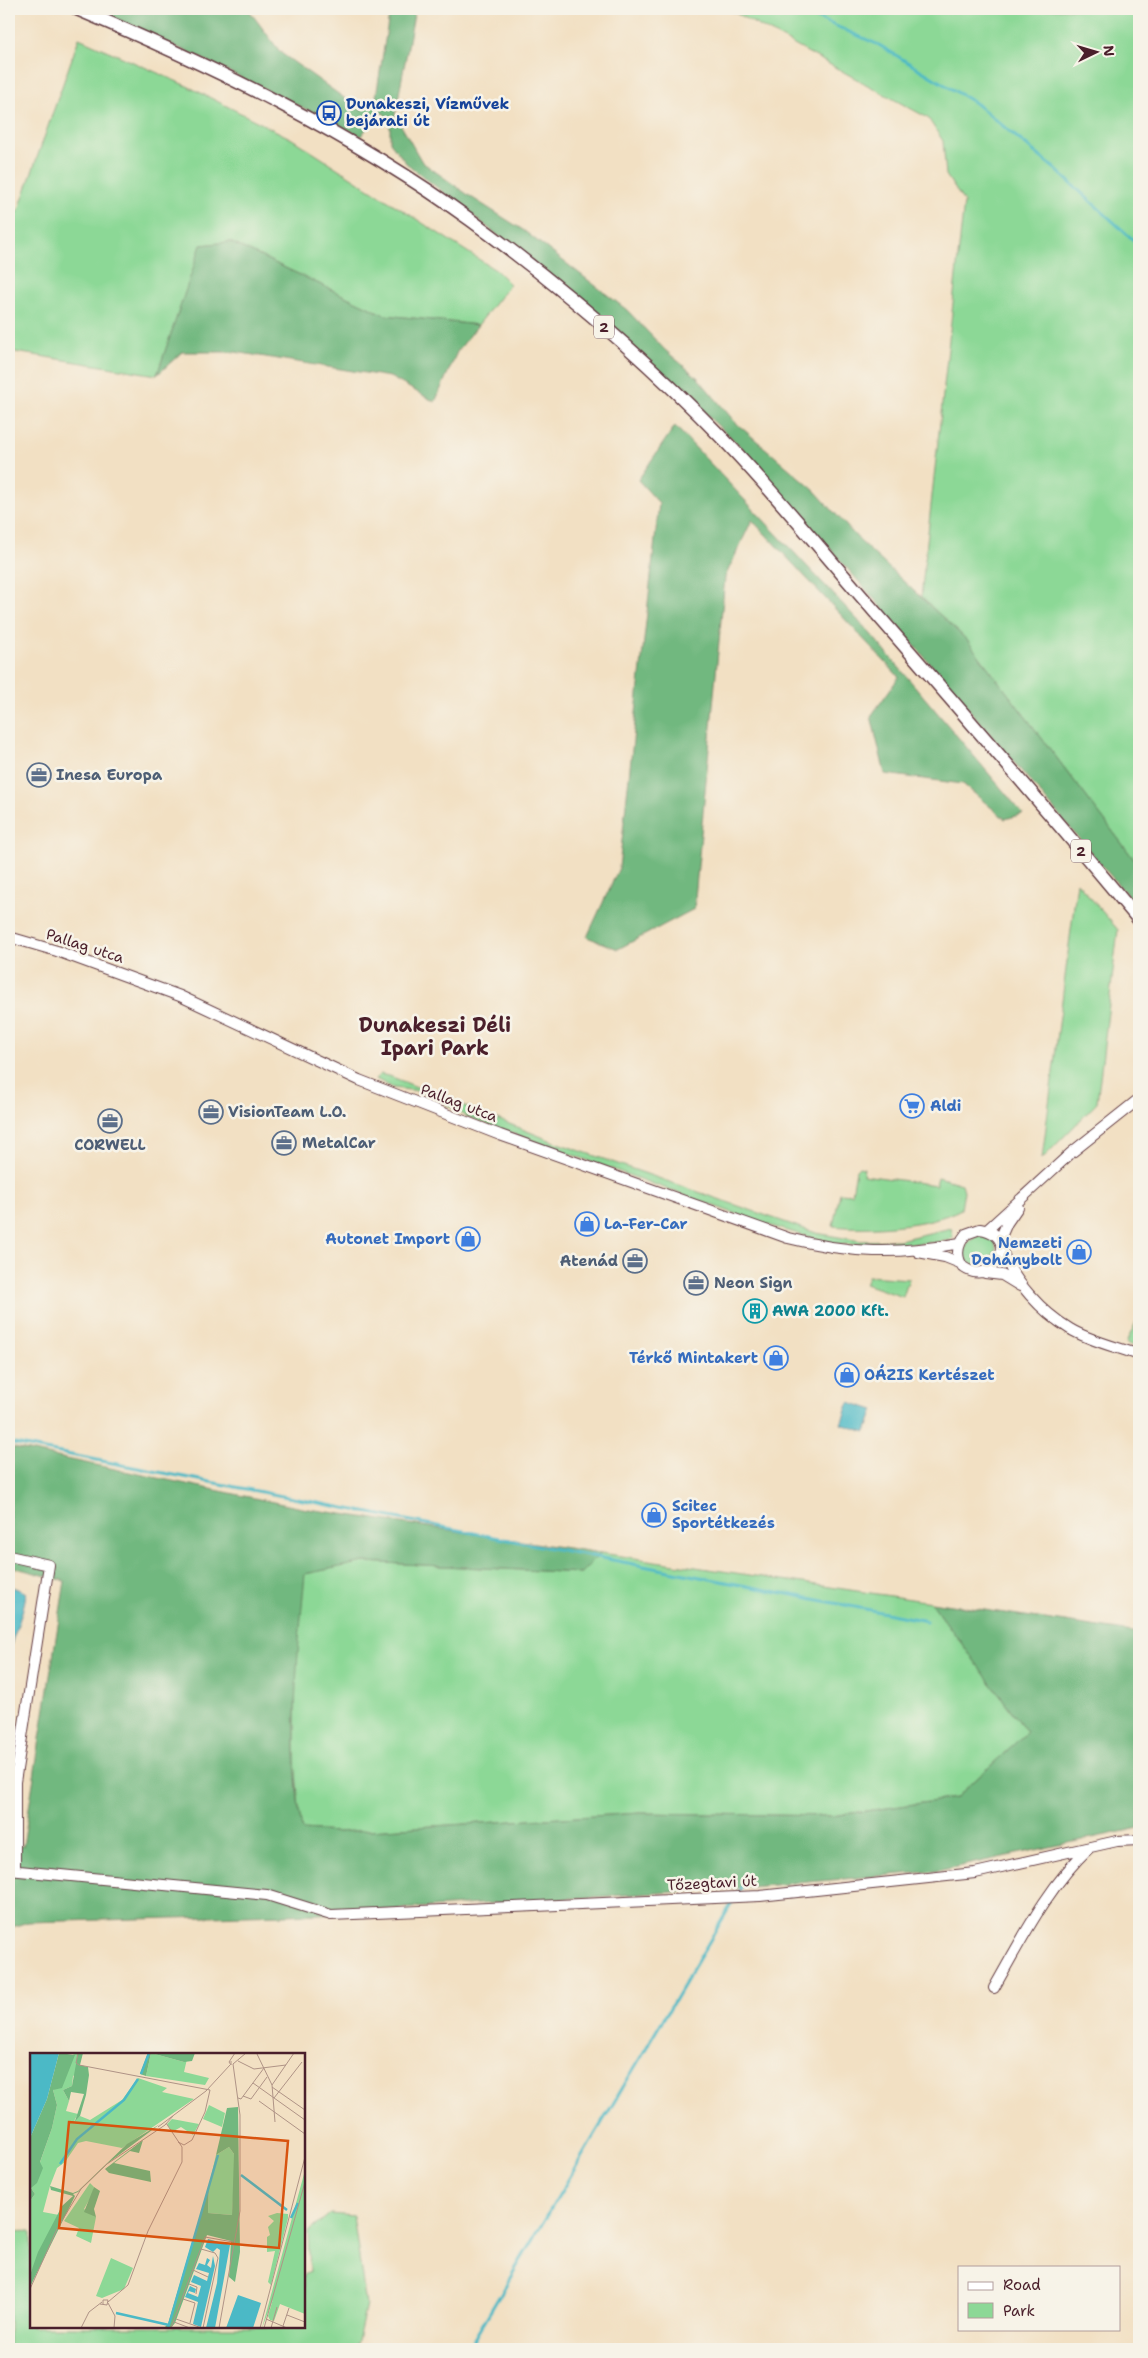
<svg xmlns="http://www.w3.org/2000/svg" width="1148" height="2358" viewBox="0 0 1148 2358" font-family="'Shantell Sans',sans-serif">
	<rect width="100%" height="100%" fill="#f7f3e8"/>
	<filter id="ink" filterUnits="userSpaceOnUse"><feTurbulence type="fractalNoise" baseFrequency=".02" numOctaves="2"/><feDisplacementMap in="SourceGraphic" scale="10" xChannelSelector="R" yChannelSelector="G"/><feConvolveMatrix kernelMatrix="1 2 1 2 8 2 1 2 1" color-interpolation-filters="sRGB"/></filter>
	<filter id="wash" filterUnits="userSpaceOnUse"><feTurbulence type="fractalNoise" baseFrequency=".0096" numOctaves="4" result="noise"/><feDisplacementMap in="SourceGraphic" scale="20" xChannelSelector="R" yChannelSelector="G"/><feGaussianBlur stdDeviation="1.12" result="paint"/><feColorMatrix in="noise" values="0 0 0 0 0 0 0 0 0 0 0 0 0 0 0 0 0 1.4 0 .05"/><feComposite in="paint" operator="in"/></filter>
	<g filter="url(#wash)">
		<rect width="100%" height="100%" fill="#f2e0c3"/>
		<path fill="#8cd896" stroke="#6b7c60" d="M728 9H1139V866L967 640 921 597 964 202 946 175 943 141 928 118Z
			M79 38 187 86 292 139 497 271 510 284 478 325 385 315 230 242 202 245 157 375 9 351V209L18 212Z
			M1077 882 1118 930 1097 1103 1042 1159Z
			M380 1074 392 1077 552 1141 816 1233 861 1241 899 1240 951 1228 953 1237 949 1240 940 1242 875 1246 840 1244 819 1240 761 1223 465 1116 444 1103 443 1101 419 1091 393 1088 376 1079Z
			M859 1167 864 1168 863 1175 936 1185 938 1177 962 1184 964 1191 961 1209C931 1226 867 1230 833 1226L840 1193 852 1194 856 1170Z
			M979 1235C989 1235 996 1239 996 1250L987 1261 974 1265 967 1262 963 1252 968 1243Z
			M868 1276 909 1279 903 1297 865 1284Z
			M1139 1316V1348L1126 1343Z
			M601 1553 931 1602 1027 1732 956 1798 832 1816 641 1813 338 1832 301 1830 295 1761V1675L304 1574 364 1562 581 1573Z
			M330 2214 353 2216 366 2305 356 2349H9V2232L31 2231V2327H304V2275L310 2272 308 2232Z"/>
		<path fill="#71b87f" stroke="#5e6c55" d="M91 9H248L281 53 361 110 376 97 390 9H415L395 115 422 162 471 197 523 230 627 310 665 350 698 378 735 422 815 491 861 542 967 640 1139 866V909L897 625 737 443 581 301 406 163 390 142V119L380 111 361 136 188 52Z
			M230 242 385 315 478 325 457 352 435 402 390 377 235 352H182L157 375 201 245Z
			M675 426 869 632 1023 814 1005 819 963 784 885 774 871 716 899 677 752 520 725 577 694 909 618 949 587 937 619 868 659 503 638 480Z
			M9 1447 302 1508 601 1553 581 1573 364 1562 305 1574C297 1659 288 1746 302 1830L338 1832 641 1813 832 1816 956 1798 1027 1732 931 1602 1139 1633V1828L937 1871 738 1888 319 1914 28 1922 9 1928V1846H23L65 1581 9 1566Z"/>
		<path fill="#4bb9c6" stroke="#4a6c78" d="M849 1402 874 1410 866 1432 841 1424Z
			M9 1586 21 1590 26 1593C24 1614 13 1633 9 1654Z"/>
		<g fill="none" stroke-linecap="round" stroke-linejoin="round">
			<path stroke="#4bb9c6" stroke-width="3" d="M797 9 879 45 975 103 1054 168 1139 245
				M9 1443 927 1621
				M468 2349 745 1881"/>
		</g>
	</g>
	<g filter="url(#ink)">
		<g fill="none" stroke-linecap="round" stroke-linejoin="round">
			<g stroke="#633c42" stroke-width="12">
				<path id="minor" d="M9 937 57 951 180 996 359 1080 500 1135 788 1238C851 1254 897 1255 960 1243
					M980 1229C993 1231 1003 1237 1002 1251 994 1268 982 1280 963 1267 955 1256 957 1245 966 1234Z
					M987 1230 1071 1153 1139 1099
					M1000 1239 1007 1223 1018 1207
					M1002 1251C1014 1282 1042 1312 1070 1329 1090 1341 1117 1347 1139 1355
					M918 1252 945 1257 960 1263
					M985 1273 1002 1275 1020 1286
					M9 1556 49 1565 15 1782V1870
					M9 1870 267 1895 331 1915 760 1896 975 1873 1117 1841 1139 1840
					M994 1988C1022 1939 1048 1886 1090 1847"/>
			</g>
			<g stroke="#633c42" stroke-width="15">
				<path id="major" d="M77 9C215 67 351 133 472 221 562 287 647 360 724 440 777 495 825 555 875 612 964 714 1053 816 1139 920"/>
			</g>
			<use href="#minor" stroke="#fff" stroke-width="10"/>
			<use href="#major" stroke="#fff" stroke-width="12"/>
		</g>
	</g>
	<defs>
		<g id="bus-ring" transform="scale(1.25)"><circle r="9.5" fill="#f7f3e8" stroke="#1a4fb4" stroke-width="1.5"/><path d="M-5-6H5V4H4V6H2V4H-2V6H-4V4H-5ZM-3.5-4V0h7V-4ZM-3.5 1.2v1.5H-2V1.2ZM2 1.2v1.5H3.5V1.2Z" fill="#1a4fb4"/></g>
		<g id="office-ring" transform="scale(1.25)"><circle r="9.5" fill="#f7f3e8" stroke="#5c6f8a" stroke-width="1.5"/><path d="M-6-3h4V-5.5h4V-3h4V5H-6ZM-1-4.5V-3h2v-1.5ZM-6 0V1H6V0Z" fill="#5c6f8a"/></g>
		<g id="supermarket-ring" transform="scale(1.25)"><circle r="9.5" fill="#f7f3e8" stroke="#3f7fe0" stroke-width="1.5"/><path d="M-6-5.5h2.5l.6 2H6L4.5 2H-2.5L-4.4-4H-6ZM-1.5 3.2a1.3 1.3 0 1 0 .1 0ZM3 3.2a1.3 1.3 0 1 0 .1 0Z" fill="#3f7fe0"/></g>
		<g id="shop-ring" transform="scale(1.25)"><circle r="9.5" fill="#f7f3e8" stroke="#3f7fe0" stroke-width="1.5"/><path d="M-5-2.5h2.3a2.7 3.5 0 0 1 5.4 0H5L5.5 6h-11ZM-1.5-2.5h3a1.5 2.3 0 0 0-3 0Z" fill="#3f7fe0"/></g>
		<g id="building-ring" transform="scale(1.25)"><circle r="9.5" fill="#f7f3e8" stroke="#0f9aa8" stroke-width="1.5"/><path d="M-4-6H4V6H1V3H-1V6H-4ZM-2.5-4.3h1.7v1.8h-1.7ZM.8-4.3h1.7v1.8H.8ZM-2.5-1h1.7V.8h-1.7ZM.8-1h1.7V.8H.8Z" fill="#0f9aa8"/></g>
	</defs>
	<g fill-rule="evenodd">
		<use href="#bus-ring" x="329" y="113"/>
		<use href="#office-ring" x="39" y="775"/>
		<use href="#supermarket-ring" x="912" y="1106"/>
		<use href="#office-ring" x="211" y="1112"/>
		<use href="#office-ring" x="110" y="1121"/>
		<use href="#office-ring" x="284" y="1143"/>
		<use href="#shop-ring" x="587" y="1224"/>
		<use href="#shop-ring" x="468" y="1239"/>
		<use href="#shop-ring" x="1079" y="1252"/>
		<use href="#office-ring" x="635" y="1261"/>
		<use href="#office-ring" x="696" y="1283"/>
		<use href="#building-ring" x="755" y="1311"/>
		<use href="#shop-ring" x="776" y="1358"/>
		<use href="#shop-ring" x="847" y="1375"/>
		<use href="#shop-ring" x="654" y="1515"/>
	</g>
	<g text-anchor="middle" stroke-width="5" stroke-linejoin="round" paint-order="stroke">
		<g fill="#f7f3e8" stroke="#7e5f64" stroke-width="1">
			<rect x="594" y="315.5" width="20" height="23" rx="4"/>
			<rect x="1071" y="839.5" width="20" height="23" rx="4"/>
		</g>
		<g font-size="14" font-weight="bold" fill="#4a1f2b">
			<text x="604" y="332">2</text>
			<text x="1081" y="856">2</text>
		</g>
		<g font-size="15" font-weight="bold" fill="#164399" stroke="#f7f3e8" text-anchor="start">
			<text x="346" y="109">Dunakeszi, Vízművek<tspan x="346" dy="17">bejárati út</tspan></text>
		</g>
		<g font-size="15" font-weight="bold" fill="#4e5e75" stroke="#f7f3e8" text-anchor="start">
			<text x="56" y="780">Inesa Europa</text>
			<text x="228" y="1117">VisionTeam L.O.</text>
			<text x="302" y="1148">MetalCar</text>
			<text x="110" y="1150" text-anchor="middle">CORWELL</text>
			<text x="618" y="1266" text-anchor="end">Atenád</text>
			<text x="714" y="1288">Neon Sign</text>
		</g>
		<g font-size="15" fill="#4a1f2b" stroke="#f7f3e8">
			<text transform="translate(85 946) rotate(18)" y="5">Pallag utca</text>
			<text transform="translate(459 1103) rotate(21)" y="5">Pallag utca</text>
			<text transform="translate(712 1883) rotate(-3)" y="5">Tőzegtavi út</text>
		</g>
		<g font-size="15" font-weight="bold" fill="#366cbe" stroke="#f7f3e8" text-anchor="start">
			<text x="930" y="1111">Aldi</text>
			<text x="604" y="1229">La-Fer-Car</text>
			<text x="450" y="1244" text-anchor="end">Autonet Import</text>
			<text x="1062" y="1248" text-anchor="end">Nemzeti<tspan x="1062" dy="17">Dohánybolt</tspan></text>
			<text x="758" y="1363" text-anchor="end">Térkő Mintakert</text>
			<text x="864" y="1380">OÁZIS Kertészet</text>
			<text x="672" y="1511">Scitec<tspan x="672" dy="17">Sportétkezés</tspan></text>
		</g>
		<g font-size="15" font-weight="bold" fill="#0d838f" stroke="#f7f3e8" text-anchor="start">
			<text x="772" y="1316">AWA 2000 Kft.</text>
		</g>
		<g font-size="20" font-weight="bold" fill="#4a1f2b" stroke="#f7f3e8">
			<text x="435" y="1032">Dunakeszi Déli<tspan x="435" dy="23">Ipari Park</tspan></text>
		</g>
	</g>
	<g transform="translate(30 2053)">
		<rect width="275" height="275" fill="#f2e0c3"/>
		<path d="M44 0H48L47 21 43 23 42 33 33 37 39 48 36 58 48 61 44 68 50 63 60 67 92 47 108 25 116 0 108 25 137 35 132 39 164 46 92 95 56 88 48 90 35 109 27 115 20 133 13 159 29 162 0 221V148L5 141 1 135 22 75 27 52 23 37 32 31ZM121 0 154 9 157 6 154 19 179 25 175 32 116 23ZM179 52 195 60 192 74 173 66ZM142 66 169 71 163 82 151 74 142 79 137 71ZM199 94 204 101 205 113 202 162 178 160 179 132 186 102ZM274 121 275 261 250 251 244 268 240 267 238 263 243 246 232 275ZM60 130 64 134 62 142 54 156 66 164 61 190 46 183 49 175 34 168ZM247 160 258 161V165L241 232 238 229 245 198 237 199V184L240 182 238 174 244 168 238 163ZM81 205 103 215 94 236 72 245 66 243Z" fill="#8cd896"/>
		<path d="M29 0 45 2 32 35 23 37 27 52 22 75 10 109 13 115 7 130 1 135 5 141 0 148V85L17 46ZM48 0H53L50 12 58 14 59 22 56 42 50 63 45 68 54 41 41 39 39 48 33 37 42 33ZM118 0 132 1 165 0 162 8 154 9 121 0 116 23 110 21ZM208 54 210 199 205 229 199 224 201 188 177 182 145 270 141 275H134L138 271 179 132 178 160 202 162 204 101 199 94 186 102 197 55ZM130 71 77 111 48 139 43 141 45 143 0 234 1 219 8 199 32 153 43 143 21 137 20 133 43 140 48 138 97 91ZM113 87 109 100 100 98 84 110 120 118 121 129 79 120 75 116ZM64 134 70 138 64 156 66 164 54 159Z" fill="#71b87f"/>
		<path d="M0 0H29L17 46 0 85ZM178 186 200 192 185 275H176L187 230 190 197 187 195 183 199 175 194ZM183 203 185 213 171 274 163 271 168 249 155 244 160 233 166 236 165 240 159 238 158 240 168 244 171 233 161 229 164 222 177 228 179 220 166 216 169 210 175 212 177 205 180 207 177 212 181 215ZM208 242 231 250 223 275H196Z" fill="#4bb9c6"/>
		<path fill="none" stroke="#4bb9c6" stroke-width="2.5" d="M111 21 119 0M30 111 47 86 94 47 108 26M211 122 257 157M261 165 268 150M86 260 139 272M138 275 188 102"/>
		<path fill="none" stroke="#af9386" stroke-width="1" d="M48 0 46 10 49 12 180 37 175 59 162 87 154 92 148 89M227 1 242 32 245 69M201 8V12L199 9 205 0M208 8 224 16 256 12M203 11 216 0M223 30 275 67M242 32 264 0M242 34 275 57M213 43 221 46 237 24M208 45 211 46 234 15M244 45 272 9M229 48 275 81M128 74 176 38 200 12M171 196 185 200 188 205 173 275M163 217 178 224M159 231 167 234 166 241M0 236 27 176 51 136 77 111 135 72 143 63M153 246 165 250 160 270M78 249 98 232 118 178 152 109V94L136 70M78 250 85 263 84 275M70 251 77 252 78 247H73V251M257 262 275 269M146 266 172 275M236 266 257 275M144 269 160 275M253 273 259 255M51 275 59 259 72 249M141 275 175 184 203 189M189 275 210 158V62L203 11M230 275 275 104M234 275 275 129M241 275 247 254"/>
		<path fill="#d8530f" fill-opacity="0.15" stroke="#d8530f" stroke-width="2.5" d="M39 69 258 88 249 195 29 175Z"/>
		<rect width="275" height="275" fill="none" stroke="#4a1f2b" stroke-width="2.5"/>
	</g>
	<rect width="1148" height="2358" fill="none" stroke="#f7f3e8" stroke-width="30"/>
	<rect x="958" y="2266" width="162" height="65" fill="#f7f3e8" stroke="#b29e9c"/>
	<rect x="968" y="2282" width="25" height="8" fill="#ffffff" stroke="#b29e9c"/>
	<text x="1003" y="2290" font-size="15" fill="#4a1f2b">Road</text>
	<rect x="968" y="2303" width="25" height="15" fill="#8cd896" stroke="#b29e9c"/>
	<text x="1003" y="2316" font-size="15" fill="#4a1f2b">Park</text>
	<g transform="translate(1096 52) rotate(85)" stroke="#f7f3e8" stroke-width="4" paint-order="stroke">
	<path d="M0-4L9 19L0 12L-9 19Z" fill="#4a1f2b"/>
	<text y="-8" font-size="14" font-weight="bold" text-anchor="middle" fill="#4a1f2b">N</text>
	</g>
</svg>
